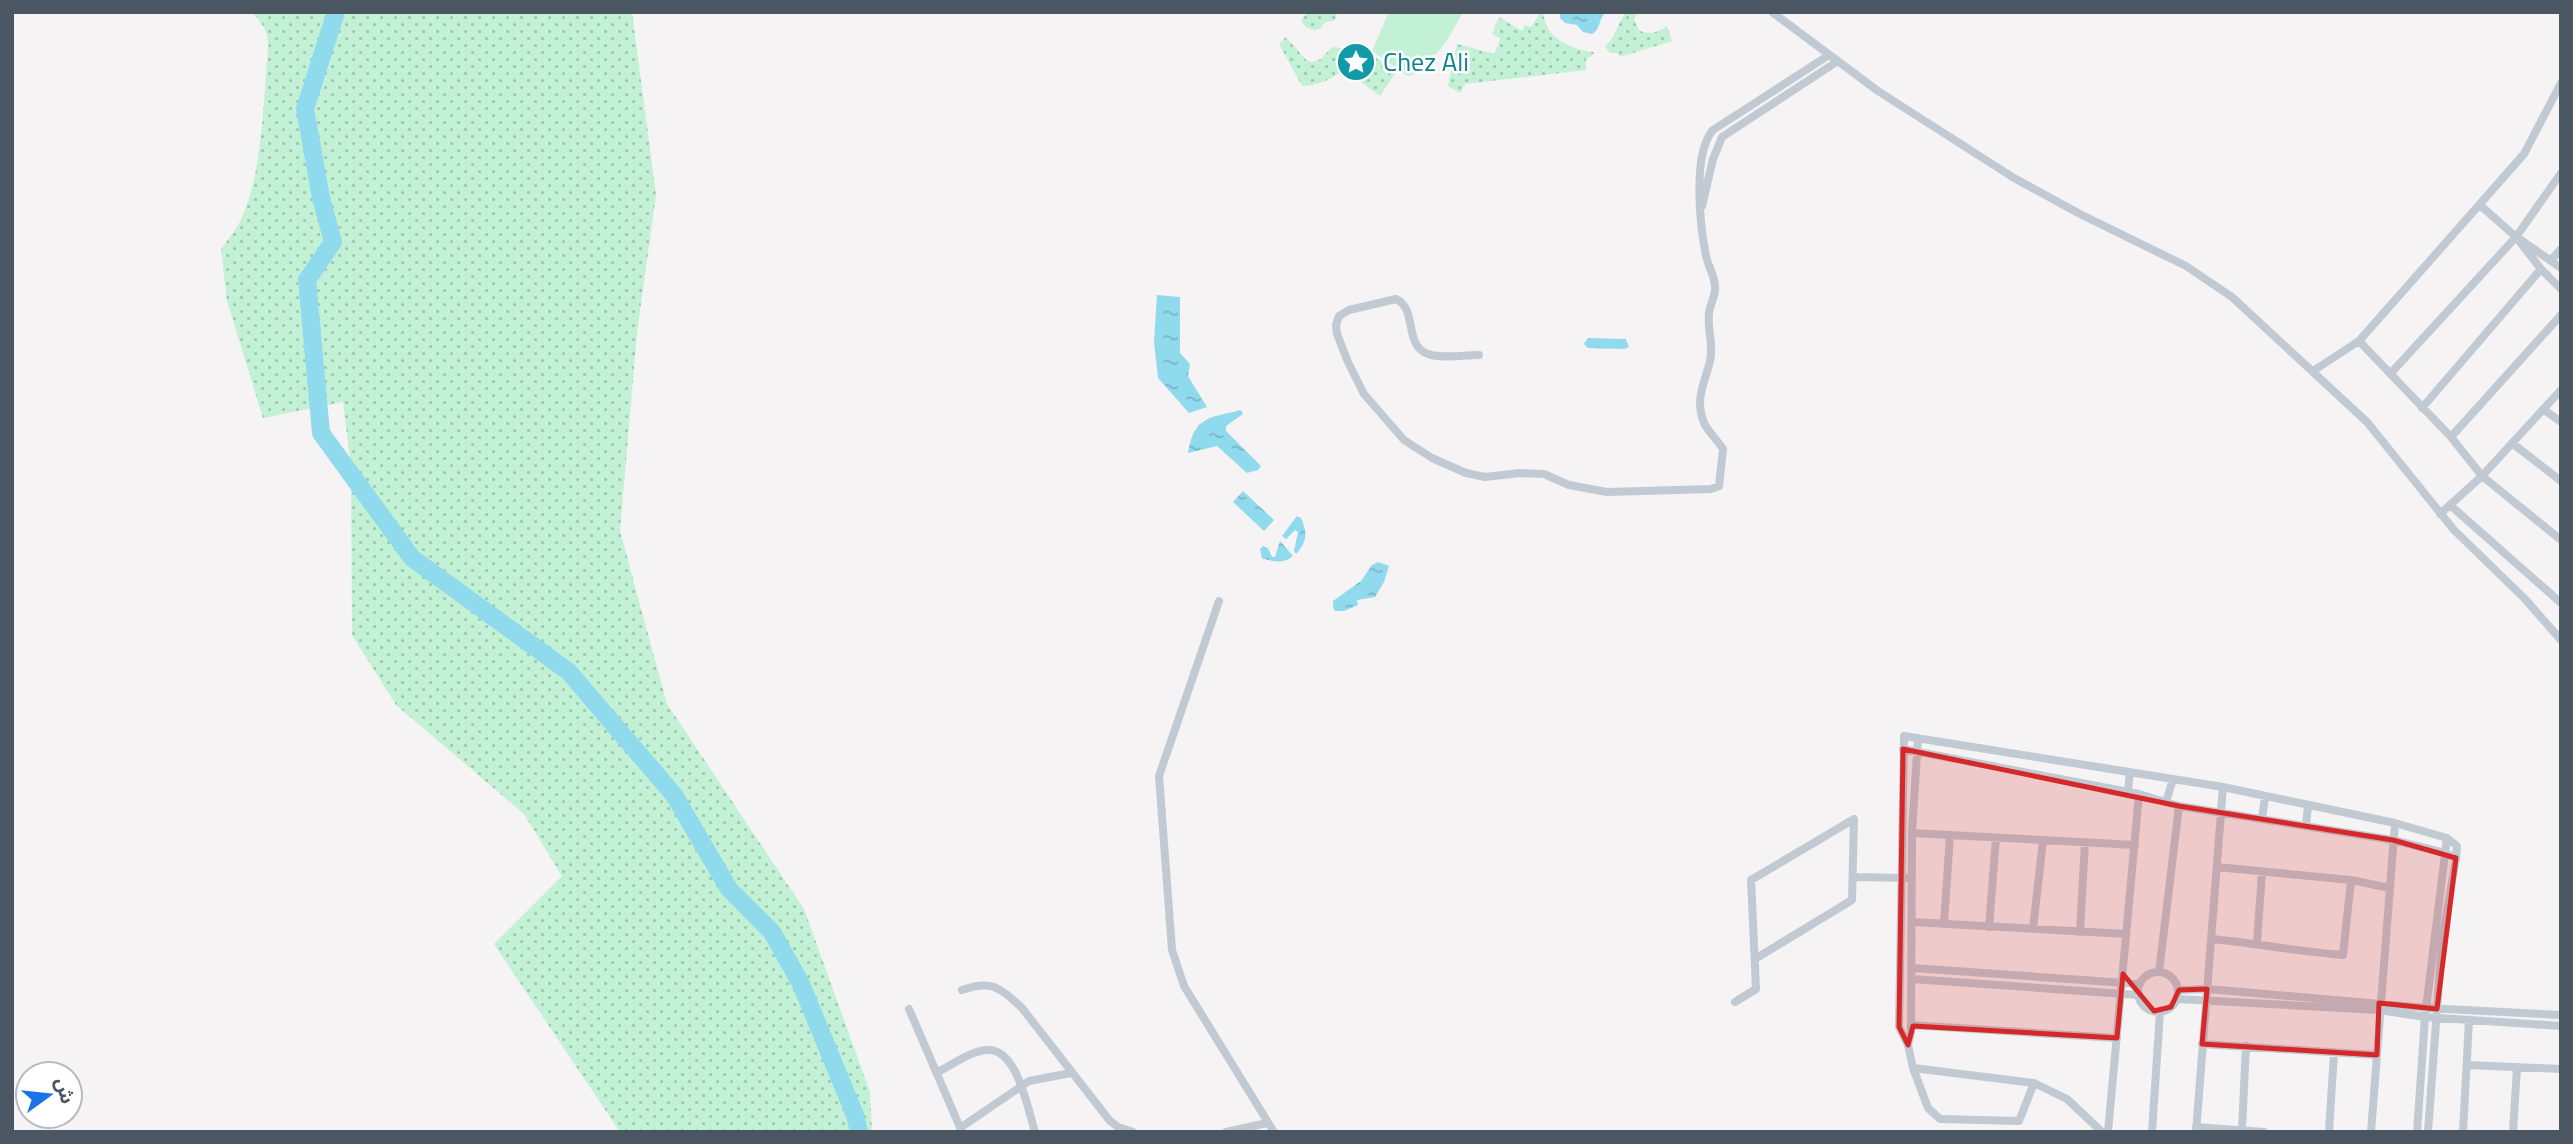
<svg xmlns="http://www.w3.org/2000/svg" width="2573" height="1144" viewBox="0 0 2573 1144" font-family="'Titillium Web','Noto Sans Arabic',sans-serif">
	<defs>
		<pattern id="grass-dots" width="8" height="8" patternUnits="userSpaceOnUse" patternTransform="scale(1.75)"><rect width="8" height="8" fill="#c3f1d5"/><path d="M2 2h.1M6 6h.1" fill="none" stroke="#a0c6b0" stroke-width="1.8" stroke-linecap="round"/></pattern>
		<pattern id="water-ripples" width="26" height="14" patternUnits="userSpaceOnUse" patternTransform="scale(1.75)"><rect width="26" height="14" fill="#90daee"/><path d="M2 4q2-2 4 0t4 0M15 11q2-2 4 0t4 0" fill="none" stroke="#78b4c4"/></pattern>
	</defs>
	<rect width="100%" height="100%" fill="#f5f3f3"/>
	<path fill="url(#grass-dots)" d="M252 12H632L656 195 637 333 620 531 667 704 804 909 870 1092 872 1132H620L494 944 562 876 524 814 396 705 352 635 351 466 343 402 263 418 227 301 221 249C226 242 232 235 237 227 263 182 263 101 268 49 269 31 263 25 252 12Z
		M1308 12H1336L1337 16 1334 21 1325 22 1321 28C1313 32 1305 29 1301 20Z
		M1541 12C1545 17 1546 27 1551 33 1561 44 1579 51 1594 52L1592 56 1586 59V70L1465 84 1460 93 1448 86 1457 44 1495 54 1500 38 1492 34 1499 17 1522 31 1525 25 1531 27Z
		M1626 12H1638L1634 20 1640 31C1650 35 1659 32 1667 26L1672 41 1620 57 1618 53H1610L1605 47C1616 36 1617 24 1626 12Z
		M1286 37 1306 60 1312 62 1321 59 1332 47 1341 48 1356 55C1343 74 1325 85 1302 86L1279 44Z
		M1374 56 1396 72 1380 96 1357 79Z"/>
	<path fill="#c3f1d5" d="M1389 12H1463C1451 33 1442 55 1420 65L1422 71 1408 76 1372 51Z"/>
	<path fill="url(#water-ripples)" d="M1560 12H1606C1598 19 1601 29 1592 34L1583 32 1577 25 1565 23 1560 18Z
		M1157 295 1180 297V353L1190 364 1188 376 1207 407 1189 413 1158 378 1154 342Z
		M1588 338 1626 339 1629 347 1624 349 1588 348 1584 344Z
		M1241 410 1243 414 1226 426V431L1261 466 1258 470 1247 473 1217 446 1188 453C1194 416 1209 418 1241 410Z
		M1243 491 1274 520 1264 531 1233 502Z
		M1297 516 1301 518C1308 533 1307 542 1296 554L1294 551 1298 532 1295 530 1286 539 1282 536Z
		M1280 541 1293 556C1284 564 1273 562 1262 558L1260 549 1263 546 1268 548 1272 557H1275Z
		M1378 562 1389 566 1384 582 1375 597 1357 600 1358 605 1344 611H1335L1333 607V601L1361 581 1372 565Z"/>
	<g fill="none" stroke-linecap="round" stroke-linejoin="round">
		<path stroke="#90daee" stroke-width="18" d="M336 12 305 109 321 198 333 242 307 280 321 433 412 558 569 672 674 795 729 889 772 932 801 984 855 1115 859 1132"/>
		<path stroke="#c1cad2" stroke-width="8" d="M1772 12 1878 91 2014 178 2080 214 2186 266 2232 297 2367 422 2454 530 2525 599 2561 640
			M2480 205 2516 237 2541 269 2561 289
			M1702 206 1713 159 1722 137 1838 61
			M2521 240 2561 268
			M2551 260 2561 249
			M2359 341 2451 437 2482 476 2561 540
			M1479 355C1464 355 1442 359 1428 354 1403 345 1418 309 1396 299L1349 310 1339 316 1336 325 1337 334 1348 362 1364 394 1404 440 1432 458 1466 473 1485 477 1520 473 1544 474 1569 485 1607 492 1711 489 1719 486 1723 449C1711 431 1701 428 1700 403 1700 388 1707 375 1710 361 1714 345 1707 329 1709 313 1710 304 1716 295 1715 287 1715 276 1708 266 1706 256 1700 226 1692 154 1713 130L1829 55
			M2313 371 2359 341 2524 154 2561 83
			M2391 373 2516 237 2561 173
			M2422 408 2541 269
			M2543 409 2561 422
			M2451 437 2561 315
			M2512 443 2561 481
			M2450 505 2561 603
			M2440 514 2482 476 2561 390
			M1219 601 1159 776 1172 950 1184 986 1274 1132
			M1903 749 2139 794 2179 806 2393 840 2445 853 2456 858
			M2128 792 2130 772
			M2166 802 2173 779
			M2262 819 2265 797
			M2306 826 2308 805
			M1912 833 2135 845
			M2217 867 2351 880 2390 888
			M1854 877 1906 878
			M1912 922 2126 934
			M1944 924 1950 835
			M1989 927 1996 838
			M2033 929 2043 840
			M2080 932 2085 842
			M2212 939C2256 943 2299 952 2343 955L2351 880
			M2257 943 2262 872
			M1912 968 2140 984
			M2159 972 2179 806
			M2138 992a20 20 0 1 1 40 0a20 20 0 1 1-40 0Z
			M1912 979 2139 995
			M962 990C992 979 1000 988 1022 1008L1110 1121 1118 1127 1133 1132
			M2178 990 2208 989 2427 1008 2561 1015
			M2177 999 2379 1010 2425 1017 2561 1026
			M1735 1002 1756 989 1751 880 1854 819 1852 900 1755 959
			M909 1009 962 1132
			M1911 1025 2117 1038
			M2202 1044 2377 1055
			M1908 1045 1911 1032 1912 833 1918 738
			M2467 1065 2561 1069
			M1913 1068 2034 1083 2067 1099 2102 1132
			M938 1072C952 1065 972 1050 988 1050 1018 1049 1028 1111 1035 1132
			M2034 1083 2019 1121 1940 1119 1928 1108 1913 1068 1908 1045 1899 1027 1904 736 2223 787 2395 823 2447 838 2457 846 2456 858 2442 941 2428 1132
			M2196 1127 2264 1132
			M960 1128 1029 1081 1071 1073
			M2242 1129 2246 1046
			M1226 1132 1267 1123
			M2108 1132 2139 794
			M2152 1132 2160 1012
			M2196 1132 2223 787
			M2329 1132 2334 1053
			M2371 1132 2395 823
			M2417 1132 2425 1017 2447 838
			M2463 1132 2469 1020
			M2513 1132 2517 1067"/>
	</g>
	<path fill="#d62828" fill-opacity="0.2" stroke="#d62828" stroke-width="5" stroke-linejoin="round" d="M1903 749 2179 806 2393 840 2456 858 2437 1009 2379 1003 2377 1055 2202 1044 2207 989 2179 990 2171 1007 2154 1011 2123 974 2117 1038 1913 1026 1908 1045 1899 1027Z"/>
	<defs>
		<g id="sight-disc" transform="scale(2.0125)"><circle r="9.5" fill="#0f9aa8" stroke="#fff"/><path d="M0-6L1.8-2.2L6-1.7L2.9 1.2L3.7 5.4L0 3.3L-3.7 5.4L-2.9 1.2L-6-1.7L-1.8-2.2Z" fill="#fff"/></g>
	</defs>
	<g fill-rule="evenodd">
		<use href="#sight-disc" x="1356" y="62"/>
	</g>
	<g text-anchor="middle" stroke-width="5" stroke-linejoin="round" paint-order="stroke">
		<g font-size="26" fill="#0d838f" stroke="#fff" text-anchor="start">
			<text x="1383" y="71">Chez Ali</text>
		</g>
	</g>
	<rect width="2573" height="1144" fill="none" stroke="#4a5661" stroke-width="28"/>
	<g transform="translate(49 1095) rotate(75)"><circle r="33" fill="#ffffff" stroke="#b7bbc0" stroke-width="2"/>
	<path d="M0-5L12 26L0 18L-12 26Z" fill="#1a73e8"/>
	<text y="-10" font-size="19" font-weight="bold" text-anchor="middle" fill="#4a5661">ش</text>
	</g>
</svg>
